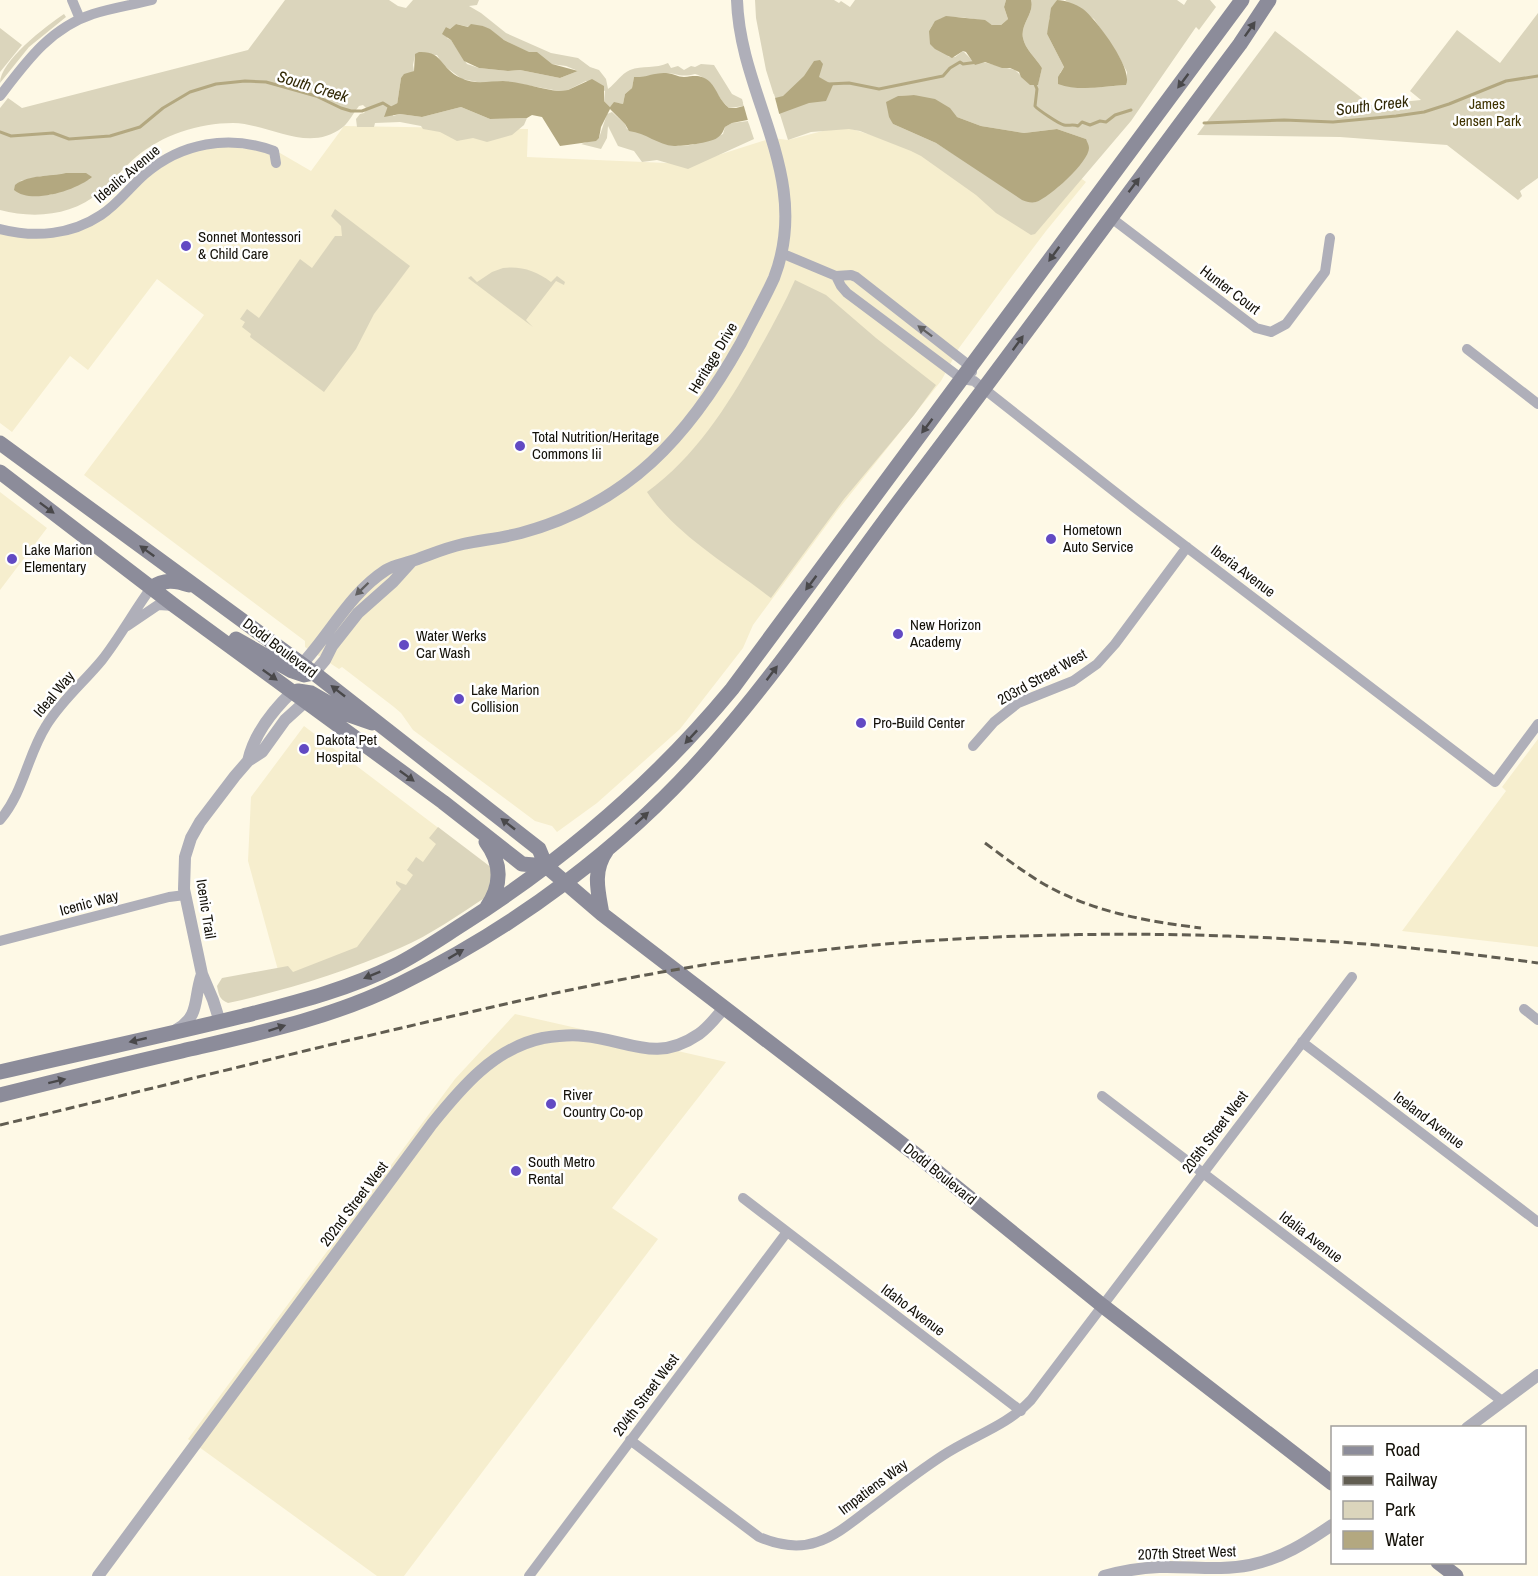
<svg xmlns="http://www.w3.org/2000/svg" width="1538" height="1576" viewBox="0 0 1538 1576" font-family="'Archivo Narrow',sans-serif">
	<rect width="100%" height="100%" fill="#fef9e6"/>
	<path fill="#f6eece" d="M344 126 528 129 527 157 690 164 772 138 788 140 842 126 920 150 1074 173 1086 182 1046 231 1009 280 959 348 941 381 837 511 753 625 743 648 680 729 597 803 557 832 552 826 535 821 413 730 401 713 394 707 342 667 339 669 305 647V641L84 475 204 315 157 279 88 370 70 356 12 432 0 423V229L23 233 87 223 146 173 208 144 280 153 311 171Z
		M0 492 47 528 0 590Z
		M304 726 449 836 361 951 281 981 248 861 251 797Z
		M1538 739V947L1402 931 1506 791 1502 787Z
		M515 1014 726 1062 612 1208 658 1239 404 1576H377L188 1439 455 1079Z"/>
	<path fill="#dbd5bc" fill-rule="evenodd" d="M285 0H389L398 6 406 8 413 0H479L477 5 469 6 481 13 506 33 551 53 578 58 590 67 599 70 606 79 608 89C616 83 621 74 630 70 642 65 656 69 668 63L671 68 678 66 684 70 691 66 695 67 701 64 714 65 732 94 742 99 744 106 729 108C716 97 713 79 695 74 680 78 677 73 665 73 654 74 645 78 634 77L632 88 625 94 623 104 617 103 610 107 604 101 605 91 586 81 568 90 559 91 504 81 482 83 462 79 443 65 437 55H415L413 65 414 71 401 78 397 105 391 108 393 116 400 114 422 117 461 107 490 119 527 118 524 125 512 135 487 142 473 138 457 141 440 132 423 129 421 126 400 122 375 123 374 127H357L356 119 360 114 364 113 367 109 363 105 359 106C354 112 349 122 343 127 308 154 271 124 233 123 199 123 162 135 136 157 123 168 112 182 100 192 72 216 34 219 0 210V108L8 98 22 108 248 50ZM456 24 469 27 483 26 504 40 551 64 566 66 578 71 560 78 520 70 508 71 479 68 467 64 451 40 447 38 446 27 450 29ZM71 173 90 179 50 195H37L20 181 42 176 54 177Z
		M755 0H834L839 3 841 1 850 7 855 0H1006L1004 7 1008 19 1001 25H992C984 19 953 15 943 18 936 20 933 24 929 31L949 57H955L963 51 971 59 1015 70 1031 85 1038 84 1042 68C1036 58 1025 49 1023 38 1020 24 1035 13 1031 0H1057L1049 19V29L1047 34 1064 67 1060 73 1090 88 1126 85 1127 72 1119 57 1094 19 1065 0H1177L1184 5 1187 0H1210L1216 7 1199 30 1196 27 1131 121 1035 234 1031 235 996 213 976 195 921 156 911 151 860 131 849 129 811 132 788 140 766 70 756 18ZM914 95 957 117 981 126 1024 133 1057 129 1086 139 1058 187 1036 202 971 165 936 143 893 124 889 113 898 96Z
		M1538 13V178L1520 191 1522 196 1518 200 1447 145 1340 137 1197 135 1275 31 1371 105 1421 100 1410 91 1457 30 1500 63Z
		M64 14 66 17 29 47 0 83C0 61 46 26 64 14Z
		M0 28 22 45 0 72Z
		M612 112 625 124 627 129C643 132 656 140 672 145 688 149 708 140 723 134L725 127 732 123 748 121 754 139 688 169 657 160 642 162 634 151 618 146 608 126 607 138 601 149 581 144 599 138 607 114Z
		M335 209 410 266 374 314 356 349 324 392 250 337 251 334 242 327 245 322 240 319 247 309 259 318 300 259 312 268 335 236H342L341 226 331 216Z
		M503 268C522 266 536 271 551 282L557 276 565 282 564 285 556 281 526 320 533 327 468 278 471 276 477 282 492 272Z
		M795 280 826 295 876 338 936 385 914 415 844 499 771 598C730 566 676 535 647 492 695 457 726 408 755 357 769 332 783 307 795 280Z
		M438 827 492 868 488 896C459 914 431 935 400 948 345 972 287 990 228 1003 219 999 219 995 217 986L222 978 288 966 293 972 357 947 401 889 396 884V881L406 885 413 875 407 870 416 857 423 862 436 844 429 838Z"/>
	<path fill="#b3a880" d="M1006 0H1031C1035 13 1020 24 1023 38 1025 49 1036 58 1042 68L1038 85H1030L1021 77 1019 72 1010 68H1002L985 62 975 65 966 52 963 51 952 58 935 49 930 44 929 31 935 21 946 16 985 20 992 25H1001L1008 19 1004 7Z
		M1057 0C1065 0 1076 4 1083 9 1096 19 1134 69 1126 85 1104 86 1080 92 1058 84V77L1064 67 1047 34 1051 8Z
		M456 24 468 27 471 24 483 26 490 29 504 40 529 52H537L552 64 578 71 560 78 520 70 508 71 479 68 464 61 451 40 442 34 446 27 450 29Z
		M419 52C444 51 439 68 461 78 474 85 489 81 503 81 522 82 540 89 559 91L568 90 592 79 604 86V101L610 107 614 102 623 104 625 94 632 88 634 77C645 78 655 72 666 73 672 73 678 77 684 77 695 76 701 74 710 82 718 91 719 100 729 108H736L783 96 804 76 814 61 820 60 823 64 819 77 833 85 826 101 809 103 779 114 732 123 725 127C723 131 722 135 717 138 710 143 683 146 674 146 658 145 646 133 629 131L625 124 610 109 601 127 599 138 596 141 560 146 542 117 532 115 527 118 490 119 461 107 422 117 400 114 384 117 388 106 391 108 397 105 401 78 404 74 414 71 415 54Z
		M914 95 935 99 950 108 957 117 981 126 1024 133 1057 129 1086 139C1087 142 1089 145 1089 148 1089 162 1049 198 1036 202 1031 203 1027 202 1022 200L936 143 893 124 889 117 886 102 898 96Z
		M66 173H86L92 177C77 190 31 205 14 190L15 185C29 174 50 177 66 173Z"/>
	<path fill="#fef9e6" d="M774 94 780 117 749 124 743 103Z"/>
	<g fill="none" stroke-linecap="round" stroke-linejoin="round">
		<path stroke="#b3a880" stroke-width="3" d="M1034 82 1037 89 1035 106C1037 109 1059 124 1064 125 1069 126 1073 124 1078 126L1082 122 1090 125 1100 121 1106 122 1115 115 1131 110
			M828 84 849 83 879 89 943 76 950 68 960 62 963 64 978 62
			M1204 123 1284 120 1333 122 1396 116 1424 112 1449 104 1506 81 1538 76
			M0 132 11 136 53 133 69 139 110 136 140 127 163 108 190 92 216 84 245 81 266 82 284 87 316 96 341 108 351 111H362L383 103 391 108 399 104"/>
		<path stroke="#afafb9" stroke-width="10" d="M72 0 80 19
			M0 96C26 62 50 28 93 14 112 8 132 5 152 0
			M1110 217 1256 328 1271 332 1286 324 1325 272 1330 238
			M0 229C35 238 71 235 101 215 118 204 130 187 145 174 181 143 229 134 274 151L276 163
			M781 253 836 276 851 275 856 277 971 367 972 372
			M836 276 841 286 847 293 962 379 974 381 1134 507 1495 782 1538 724
			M1467 349 1538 404
			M127 626 158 605 174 606
			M973 746 994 722 1018 703 1073 681 1097 664 1115 644 1187 547
			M0 820C24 792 27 756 46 726 61 701 84 682 102 660 120 637 134 611 151 588
			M0 941 169 897 185 895
			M1524 1009 1538 1020
			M1302 1042 1538 1222
			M1102 1096 1502 1401
			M743 1198 1021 1411
			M630 1440 759 1537C778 1545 797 1549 817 1542 836 1536 852 1522 868 1510 892 1492 916 1473 942 1456 972 1436 1007 1426 1031 1400L1352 977
			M529 1576 787 1232"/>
		<path stroke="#afafb9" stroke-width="12" d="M302 664C331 633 349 594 386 570 394 565 403 564 412 561 429 555 445 548 463 544 482 540 502 538 521 533 628 504 689 436 741 343 752 321 764 300 774 278 813 177 740 97 737 0
			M314 673 325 660 332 646 358 613 393 582 412 561
			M248 761C254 734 273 710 293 691
			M220 1022 213 1000 202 974 184 889 185 857 191 838 200 822 235 776 248 761 262 752 285 720 306 701
			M176 1030C201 1016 193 998 202 974
			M1467 1428 1538 1375
			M98 1576 432 1124C461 1088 494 1048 543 1038 556 1036 570 1034 584 1036 629 1040 655 1064 699 1034 709 1027 717 1016 725 1007
			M1104 1576C1122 1571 1140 1568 1159 1567 1190 1566 1220 1571 1250 1565 1281 1559 1307 1542 1332 1525"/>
		<path stroke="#8c8c9a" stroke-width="15" d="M0 443 314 673 539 849 546 866 602 914 919 1157 1103 1306 1332 1483
			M0 472 175 606 443 802 522 864 546 866
			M151 588C164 579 175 580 189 585
			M236 639 292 671 304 675 314 673
			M298 691 311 693 349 715 372 723
			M486 842C502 863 502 885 487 907
			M602 914C598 891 592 871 607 850
			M0 1072C81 1053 162 1036 243 1016 293 1003 347 990 394 966 418 954 441 938 463 924 565 859 655 782 732 689L1242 0
			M0 1095C60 1080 121 1065 182 1051 255 1034 332 1018 400 984 516 927 624 847 709 750 779 671 837 584 900 500 1015 349 1126 196 1240 44L1269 0
			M1438 1562 1456 1576"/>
		<path stroke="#615d51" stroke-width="3" stroke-dasharray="9 4.5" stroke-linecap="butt" d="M985 843C1004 857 1022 871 1042 883 1092 912 1145 921 1201 928
			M0 1125C117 1097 234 1068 350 1040 470 1012 589 983 710 964 984 924 1264 925 1538 963"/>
	</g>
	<defs><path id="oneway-solid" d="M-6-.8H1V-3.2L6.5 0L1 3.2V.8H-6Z" transform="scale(1.5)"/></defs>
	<g fill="#49484a">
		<use href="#oneway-solid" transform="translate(1250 29) rotate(-55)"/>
		<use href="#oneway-solid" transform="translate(1183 81) rotate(127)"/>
		<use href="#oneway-solid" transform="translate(1134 185) rotate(-53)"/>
		<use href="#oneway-solid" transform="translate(1054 254) rotate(126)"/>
		<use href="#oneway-solid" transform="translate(1018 343) rotate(-54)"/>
		<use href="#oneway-solid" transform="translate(927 426) rotate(127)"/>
		<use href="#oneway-solid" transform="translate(47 508) rotate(37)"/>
		<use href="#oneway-solid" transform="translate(147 551) rotate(-144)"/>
		<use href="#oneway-solid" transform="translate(811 583) rotate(127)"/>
		<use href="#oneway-solid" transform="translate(772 673) rotate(-53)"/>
		<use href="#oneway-solid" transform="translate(270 675) rotate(36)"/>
		<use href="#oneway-solid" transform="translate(338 691) rotate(-142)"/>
		<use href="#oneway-solid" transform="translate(691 737) rotate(133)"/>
		<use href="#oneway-solid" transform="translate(407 776) rotate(36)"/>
		<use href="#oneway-solid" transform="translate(642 818) rotate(-42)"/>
		<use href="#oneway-solid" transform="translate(508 824) rotate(-142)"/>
		<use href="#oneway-solid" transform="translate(456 954) rotate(-31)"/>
		<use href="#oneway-solid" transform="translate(372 975) rotate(158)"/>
		<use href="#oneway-solid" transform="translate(277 1028) rotate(-18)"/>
		<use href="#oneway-solid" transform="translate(138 1040) rotate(167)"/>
		<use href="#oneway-solid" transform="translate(57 1081) rotate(-14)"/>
	</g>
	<g fill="#616060">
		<use href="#oneway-solid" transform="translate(925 331) rotate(-143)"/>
		<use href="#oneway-solid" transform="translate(362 589) rotate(136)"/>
	</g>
	<g fill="#624ac3" stroke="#fff" stroke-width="2">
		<circle cx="186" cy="246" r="6"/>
		<circle cx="520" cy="446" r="6"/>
		<circle cx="1051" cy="539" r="6"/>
		<circle cx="12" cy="559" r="6"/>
		<circle cx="898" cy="634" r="6"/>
		<circle cx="404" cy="645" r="6"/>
		<circle cx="459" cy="699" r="6"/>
		<circle cx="861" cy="723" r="6"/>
		<circle cx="304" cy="749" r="6"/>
		<circle cx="551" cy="1104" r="6"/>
		<circle cx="516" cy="1171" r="6"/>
	</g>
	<g text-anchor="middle" stroke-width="5" stroke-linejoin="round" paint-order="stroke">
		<g font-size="15" fill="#3f3300" stroke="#fff">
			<text x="1487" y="109">James<tspan x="1487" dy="17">Jensen Park</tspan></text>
		</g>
		<g font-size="15" fill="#131008" stroke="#fff">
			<text transform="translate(127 174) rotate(-40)" y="5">Idealic Avenue</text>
			<text transform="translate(1230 290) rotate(37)" y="5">Hunter Court</text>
			<text transform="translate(713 358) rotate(-59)" y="5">Heritage Drive</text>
			<text transform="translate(1243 571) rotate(37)" y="5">Iberia Avenue</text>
			<text transform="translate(280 648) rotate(37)" y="5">Dodd Boulevard</text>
			<text transform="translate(1042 677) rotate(-29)" y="5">203rd Street West</text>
			<text transform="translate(54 694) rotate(-50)" y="5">Ideal Way</text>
			<text transform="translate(89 903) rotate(-15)" y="5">Icenic Way</text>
			<text transform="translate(206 909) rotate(81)" y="5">Icenic Trail</text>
			<text transform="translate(1429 1120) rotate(37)" y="5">Iceland Avenue</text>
			<text transform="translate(1215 1132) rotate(-53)" y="5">205th Street West</text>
			<text transform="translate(940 1174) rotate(39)" y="5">Dodd Boulevard</text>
			<text transform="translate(354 1204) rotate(-53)" y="5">202nd Street West</text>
			<text transform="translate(1311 1237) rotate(37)" y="5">Idalia Avenue</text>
			<text transform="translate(913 1310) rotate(37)" y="5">Idaho Avenue</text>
			<text transform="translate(646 1395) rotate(-53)" y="5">204th Street West</text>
			<text transform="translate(873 1487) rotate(-37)" y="5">Impatiens Way</text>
			<text transform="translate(1187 1553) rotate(-2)" y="5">207th Street West</text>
		</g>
		<g font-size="15" fill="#131008" stroke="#fff" text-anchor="start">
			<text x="198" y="242">Sonnet Montessori<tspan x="198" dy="17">&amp; Child Care</tspan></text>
			<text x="532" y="442">Total Nutrition/Heritage<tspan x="532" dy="17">Commons Iii</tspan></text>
			<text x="1063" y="535">Hometown<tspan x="1063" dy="17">Auto Service</tspan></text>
			<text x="24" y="555">Lake Marion<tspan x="24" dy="17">Elementary</tspan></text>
			<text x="910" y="630">New Horizon<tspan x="910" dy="17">Academy</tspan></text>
			<text x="416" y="641">Water Werks<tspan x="416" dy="17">Car Wash</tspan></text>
			<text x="471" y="695">Lake Marion<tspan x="471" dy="17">Collision</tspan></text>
			<text x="873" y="728">Pro-Build Center</text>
			<text x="316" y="745">Dakota Pet<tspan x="316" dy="17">Hospital</tspan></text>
			<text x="563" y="1100">River<tspan x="563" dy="17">Country Co-op</tspan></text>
			<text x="528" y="1167">South Metro<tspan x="528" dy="17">Rental</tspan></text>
		</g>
		<g font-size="16" font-style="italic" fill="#322906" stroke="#fff">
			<text transform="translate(313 86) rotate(17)" y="6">South Creek</text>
			<text transform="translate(1372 105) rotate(-7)" y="6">South Creek</text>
		</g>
	</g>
	<rect x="1331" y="1426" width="195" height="138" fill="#ffffff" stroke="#a19f9c" stroke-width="1.5"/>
	<rect x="1343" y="1446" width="30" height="9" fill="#8c8c9a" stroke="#a19f9c" stroke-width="1.5"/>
	<text x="1385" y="1456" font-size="18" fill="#131008">Road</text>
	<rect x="1343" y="1476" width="30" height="9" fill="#615d51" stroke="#a19f9c" stroke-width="1.5"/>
	<text x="1385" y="1486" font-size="18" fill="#131008">Railway</text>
	<rect x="1343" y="1501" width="30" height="18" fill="#dbd5bc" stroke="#a19f9c" stroke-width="1.5"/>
	<text x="1385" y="1516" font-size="18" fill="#131008">Park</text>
	<rect x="1343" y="1531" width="30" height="18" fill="#b3a880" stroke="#a19f9c" stroke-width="1.5"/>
	<text x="1385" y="1546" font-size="18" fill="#131008">Water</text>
</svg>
